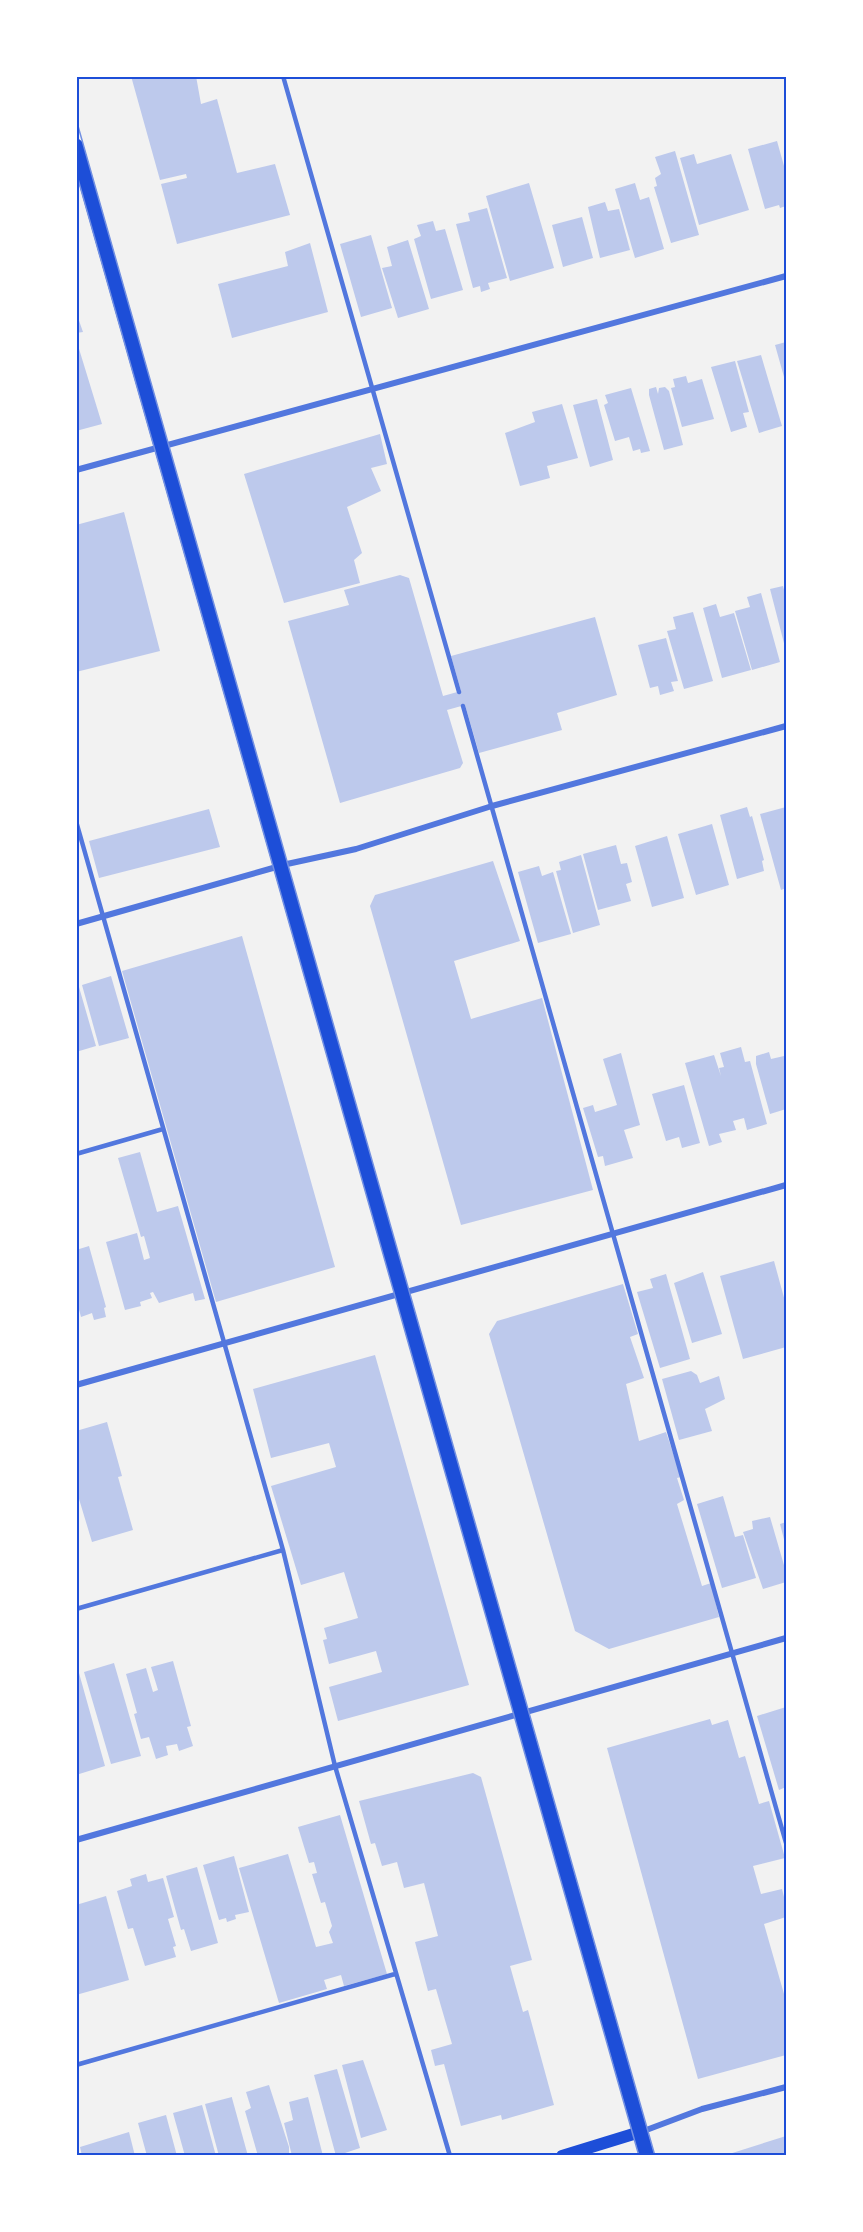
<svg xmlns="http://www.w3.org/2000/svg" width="863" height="2232" viewBox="0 0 863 2232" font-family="'Roboto Condensed',sans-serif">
	<rect width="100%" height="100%" fill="#f2f2f2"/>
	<path fill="#bdc9ec" d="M131 76H196L201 104 217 99 237 173 275 164 290 215 177 244 161 184 187 178 186 174 160 180Z
		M777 141 786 173V206L780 208 779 205 765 209 748 149Z
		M675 151 699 235 671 243 654 187 657 186 655 178 661 174 655 157Z
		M694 154 697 164 731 154 749 210 699 225 680 158Z
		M529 183 554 268 510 281 486 196Z
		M635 183 640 200 649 197 664 249 635 258 615 189Z
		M605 202 608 211 619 209 630 250 600 258 588 207Z
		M487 208 507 278 488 283 490 289 481 292 480 286 473 288 456 224 470 221 468 213Z
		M582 217 593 258 563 267 552 225Z
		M433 221 436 231 445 229 463 290 431 299 414 239 421 236 417 225Z
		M371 235 392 308 361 317 340 244Z
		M408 240 429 309 398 318 382 268 392 266 387 247Z
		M310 243 328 312 232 338 218 284 288 266 285 252Z
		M76 312 83 332 76 333Z
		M76 339 102 424 76 431Z
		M786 342V384L775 345Z
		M761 355 782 426 759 433 737 361Z
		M735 361 749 412 743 413 747 427 731 432 711 367Z
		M686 376 688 383 702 379 714 419 682 427 671 388 675 387 673 379Z
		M656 387 658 394 659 388 665 387 669 391 683 445 664 450 649 395V389Z
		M631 388 650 451 641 453 640 449 633 451 629 437 615 441 604 405 608 403 605 395Z
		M597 399 613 460 590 467 573 405Z
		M562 404 578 458 547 466 550 478 520 486 505 433 535 422 532 412Z
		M380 434 387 464 371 468 381 491 347 507 362 553 354 560 360 583 284 603 244 474Z
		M124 512 160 651 76 672V525Z
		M400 575 409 578 443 696 461 691 451 656 595 617 617 695 557 713 562 730 479 753 465 705 447 710 463 763 460 768 340 803 288 621 349 605 344 590Z
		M783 586 786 597V651L770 589Z
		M761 593 780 662 752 670 735 611 750 607 747 597Z
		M716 604 720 617 734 613 751 670 722 678 703 608Z
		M693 612 713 681 684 689 667 631 676 629 673 617Z
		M666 638 678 681 671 682 674 691 660 695 658 686 650 688 638 645Z
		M747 807 750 817 752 816 764 860 762 861 764 871 737 879 720 815Z
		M786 807V888L781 890 760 814Z
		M209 809 220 847 99 878 89 841Z
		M712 824 729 885 696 895 678 834Z
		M667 836 684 898 652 907 635 846Z
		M616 845 621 864 627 863 632 882 626 884 631 901 598 910 583 854Z
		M581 855 600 925 573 933 556 871 561 870 559 862Z
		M493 861 520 941 454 961 471 1019 542 998 593 1190 461 1225 370 906 375 895Z
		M539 866 542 876 553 872 571 934 538 943 518 872Z
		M242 936 335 1267 216 1302 122 971Z
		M111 976 129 1038 99 1046 82 985Z
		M79 987 96 1046 76 1052V988Z
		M741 1047 745 1062 750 1061 767 1124 747 1130 744 1118 733 1121 736 1130 719 1134 722 1142 709 1146 685 1063 714 1055 721 1076 719 1068 724 1067 720 1053Z
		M769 1052 771 1059 784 1056 786 1066V1109L770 1114 756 1064V1056Z
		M621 1053 640 1125 624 1130 633 1158 605 1166 603 1156 598 1157 583 1108 593 1105 595 1112 617 1105 603 1059Z
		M684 1085 700 1143 682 1148 679 1137 666 1141 652 1094Z
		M140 1152 157 1212 178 1206 205 1299 195 1301 193 1293 159 1303 153 1292 150 1293 152 1298 140 1302 141 1306 125 1310 106 1242 137 1233 144 1260 150 1258 144 1236 141 1237 118 1158Z
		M89 1246 106 1307 104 1308 106 1317 94 1320 92 1313 81 1317 76 1298V1250Z
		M774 1261 786 1305V1347L743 1359 720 1276Z
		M703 1272 722 1334 692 1343 674 1283Z
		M666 1274 690 1359 660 1368 637 1292 653 1288 650 1279Z
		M623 1284 638 1334 630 1337 644 1378 626 1384 639 1441 666 1432 681 1477 677 1478 684 1500 677 1504 702 1586 711 1583 719 1617 609 1649 575 1631 489 1334 497 1321Z
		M375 1355 469 1685 338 1721 329 1687 382 1672 376 1651 329 1664 323 1640 327 1639 324 1628 358 1618 344 1572 301 1585 271 1486 336 1467 329 1443 271 1458 253 1389Z
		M691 1371 697 1375 700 1383 719 1376 725 1399 705 1409 712 1431 679 1440 662 1379Z
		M107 1422 122 1476 118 1477 133 1530 92 1542 76 1489V1431Z
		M723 1496 735 1537 743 1535 756 1578 722 1588 697 1504Z
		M770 1517 786 1572V1582L763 1589 743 1532 753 1529 752 1521Z
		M786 1522V1547L780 1524Z
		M173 1661 191 1726 187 1727 193 1746 179 1751 177 1744 166 1746 168 1755 156 1759 149 1737 141 1739 134 1714 137 1713 126 1674 146 1668 153 1692 158 1690 151 1667Z
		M114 1663 141 1756 111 1764 84 1672Z
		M79 1673 105 1766 76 1775V1674Z
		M786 1707V1787L779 1790 757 1716Z
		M710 1719 712 1725 728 1720 739 1758 745 1756 759 1804 769 1801 785 1858 753 1866 761 1894 782 1889 786 1905V1917L764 1924 784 1994 786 1993V2055L698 2079 607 1748Z
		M473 1773 481 1777 532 1960 510 1966 523 2012 528 2010 554 2105 502 2120 501 2115 461 2126 444 2064 435 2066 431 2050 452 2044 436 1989 428 1991 415 1942 438 1936 424 1883 404 1888 397 1862 382 1866 375 1843 371 1844 359 1801Z
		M340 1815 387 1974 344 1986 341 1975 324 1980 327 1989 279 2003 239 1868 288 1854 316 1947 333 1943 329 1932 332 1926 325 1902 321 1903 312 1874 317 1873 314 1862 309 1863 298 1827Z
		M234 1856 249 1912 235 1915 236 1919 227 1922 226 1918 219 1920 203 1865Z
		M197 1867 218 1943 191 1951 184 1929 181 1930 166 1876Z
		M146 1874 148 1882 163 1878 174 1917 168 1919 176 1946 173 1947 176 1957 145 1966 133 1928 128 1929 117 1891 132 1886 130 1879Z
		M106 1896 129 1980 76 1995V1905Z
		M363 2060 387 2130 361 2138 342 2065Z
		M337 2069 360 2148 336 2156 314 2075Z
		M269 2085 289 2147V2156H258L245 2111 251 2108 246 2092Z
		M232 2097V2098L248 2156H219L205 2104Z
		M308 2097 323 2156H292L284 2123 293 2120 289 2102Z
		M202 2105 216 2156H185L173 2113Z
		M166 2115 177 2156H147L138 2123Z
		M129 2132 135 2156H82L80 2147Z
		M786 2136V2156H726V2155Z"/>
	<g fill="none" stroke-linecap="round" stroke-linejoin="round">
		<path stroke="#5277de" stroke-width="4.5" d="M283 76 459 692
			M463 706 786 1843
			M76 821 283 1550 335 1766 450 2156
			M76 1154 163 1129
			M76 1609 283 1550
			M76 2065 395 1974"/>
		<path stroke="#5277de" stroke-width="6" d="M76 470 786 276
			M76 924 287 864 356 849 492 806 786 726
			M76 1385 786 1185
			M76 1840 786 1638
			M641 2132 702 2109 786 2087"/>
		<path stroke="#1d4ed8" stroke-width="12" d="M562 2156 640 2132"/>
		<path stroke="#1d4ed8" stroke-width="15" d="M76 146 647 2156"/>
		<path stroke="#7290e2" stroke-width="1.5" d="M76 119 655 2156
			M76 172 639 2156"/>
	</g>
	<rect width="863" height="2232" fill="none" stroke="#ffffff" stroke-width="156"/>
	<rect x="78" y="78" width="707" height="2076" fill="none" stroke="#1d4ed8" stroke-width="2"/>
</svg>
